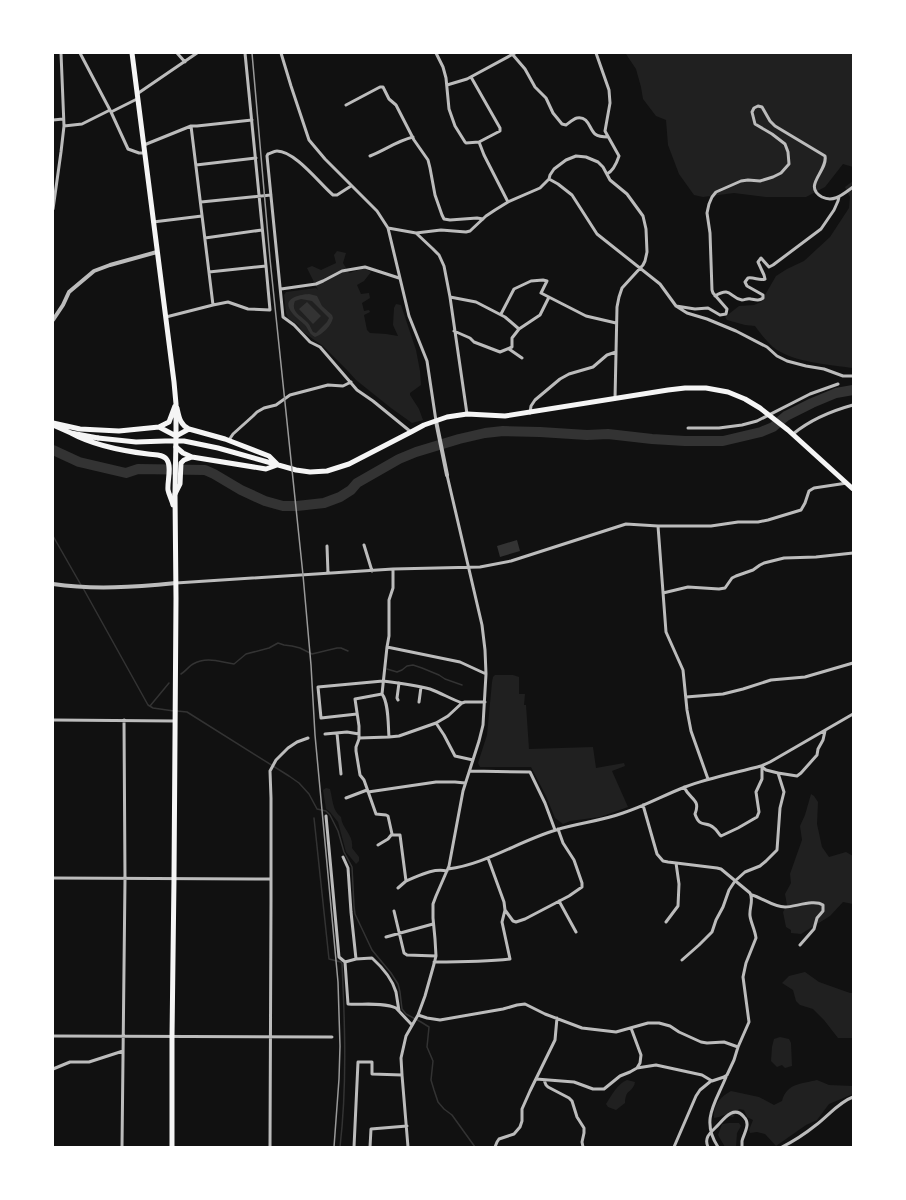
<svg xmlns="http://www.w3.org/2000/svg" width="906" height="1200" viewBox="0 0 906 1200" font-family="'PT Sans Narrow',sans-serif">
	<rect width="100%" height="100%" fill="#111"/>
	<path fill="#202020" d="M623 53H853V167L843 164 825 187 806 197H766L734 193 703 197 694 195 679 174 668 145 666 120 656 116 643 99 641 87 636 69 626 54Z
		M853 181V368C830 365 791 362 773 347 766 341 760 333 755 326L745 325 727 320 725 317 739 306 754 305 761 302 776 276 787 269 804 261 830 237 849 208 850 197 845 187Z
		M337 251 346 253 343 263 349 273 364 268 371 272 364 281 357 285 361 294 369 293 370 298 362 303 364 311 369 310 370 312 364 315 367 330 370 333 386 334 398 336 393 325 394 308 396 304 401 305 416 350 420 371 421 385 410 393V395L419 409 423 420 412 423 391 408 356 380 346 369 323 346 303 332 298 325 288 318 286 313 284 295 286 292 316 288 318 290 307 268 312 266 321 270 336 263 334 255Z
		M495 675H513L519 677V694H525L524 705H526L529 749 593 747 596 768 624 763 625 766 612 771 628 807 600 817 570 821 563 824 555 818 546 796 531 767H480L478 763 487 735 492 682 493 677Z
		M326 788 330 789C333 800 332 810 341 817 342 829 354 835 352 848L359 857V861L356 864 346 852 338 822 330 812 326 809 323 790Z
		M811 794 814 796 818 802 817 824 822 847 829 857 846 852 853 856V904L843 902 830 916 801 934 791 933V930L786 927 783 912 787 905 785 894 791 883 790 874 802 840 800 826 805 815Z
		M805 972 819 982 850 993H853V1038H838L824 1020 813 1009 800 1005 796 1001 793 990 782 983 789 976Z
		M780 1037 789 1039 791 1043 792 1066 785 1068 782 1065 777 1067 771 1061 772 1047 774 1039Z
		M627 1080 635 1082C634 1090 627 1091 626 1096 625 1099 625 1101 625 1103L616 1110 608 1107 606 1104C612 1095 617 1084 627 1080Z
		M817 1080 829 1085 853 1086V1094L829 1104 817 1120 806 1125 776 1146 765 1134 757 1132 750 1133 749 1130 753 1120 747 1117 744 1110 739 1109 733 1117 724 1115 719 1117 714 1118C713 1105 720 1097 731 1091L759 1097 774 1105 782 1101C787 1083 801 1084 817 1080Z
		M729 1123H739L741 1126 737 1133 736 1147H725L718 1135 722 1124Z"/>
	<path fill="#333" fill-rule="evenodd" d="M309 294 317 296 322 306 332 315 333 318C331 326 323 334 315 337 309 334 309 330 305 325 301 321 296 318 293 314 280 299 297 295 309 294ZM301 299 312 301 329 318 327 322 316 333 313 332C311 329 310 325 308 323 302 316 290 312 295 301Z
		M307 302 321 316 313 324 299 309Z
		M517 540 520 551 500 557 497 546Z"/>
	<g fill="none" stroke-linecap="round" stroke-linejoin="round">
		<path stroke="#333" stroke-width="1.5" d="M53 536 81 585
			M83 588 148 705 153 708 174 711
			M387 669 397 672 402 670 407 666 413 665 422 668 439 675 445 679 462 685
			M181 674C186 671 189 666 193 664 207 656 220 662 234 664L246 654 269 648 278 643 284 645 292 646 300 648 312 654 337 648H341L348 651
			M150 706 169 683
			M177 711 187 712 289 776 299 783 309 794 317 809 326 811 330 815 338 831 344 852 352 867 354 906 355 914 372 950 391 973 398 984 400 992 402 1009 406 1014 421 1022 429 1027 427 1047 433 1061 431 1080 434 1090 438 1102 444 1109 452 1115 475 1147
			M314 818 329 959 341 962 342 964C345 1025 347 1087 340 1147"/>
		<path stroke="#333" stroke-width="10" d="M53 450 79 462 126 473 138 469 205 470 214 474 241 490 265 501 283 506H297L324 503 340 497 351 490 357 483 399 459 416 452 459 439 485 433 503 431 540 432 587 435 608 434 652 439 685 441H723L761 432 773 427 786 416 812 403 836 393 853 390"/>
		<path stroke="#bcbcbc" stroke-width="3" d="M80 53 111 112 128 149 139 153H144
			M177 53 185 62
			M281 53 291 86 309 140 325 159 377 211 388 228 409 316 427 361 436 421
			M436 53 443 67 446 78 449 109 455 126 465 142 466 143 479 142
			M596 53 609 90 610 103 605 131 619 156C617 162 613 171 607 174
			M513 55 525 69 535 87 546 98 553 113 562 124 566 125C569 123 573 119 577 118 589 116 589 129 595 134 599 137 604 137 608 137
			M471 77 500 128V131L479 142 484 155 508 202
			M447 85 467 79 515 53
			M137 94 197 53
			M346 105 380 87H383L389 99 396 105 414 140 428 160 430 168 435 195 442 215 444 219 450 220 477 218 483 219
			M111 112 137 99
			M53 120 63 119
			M64 126 82 124 110 110
			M144 145 191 126H197L252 120
			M370 156C385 150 397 141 413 137
			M196 165 256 158
			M549 179 558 184 572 195 597 234 660 284 676 306 687 313 707 319 736 331 767 347 777 356 787 361 806 366 824 369 843 376H853
			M351 186 337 195H333C320 184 295 151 277 151 274 151 271 153 268 154L267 156 283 317 294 325 310 342 320 347 357 390 373 401 411 432
			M201 202 271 195
			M53 209 61 152 64 126 61 53
			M153 222 202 216
			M388 228 416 233 441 230 466 232 470 231 486 216 495 210 508 202 540 188 549 179 550 175 554 169 566 160 576 156 586 157 598 162 603 167 610 180 627 194 643 216 646 229 647 252 645 261 643 265 622 288 619 297 617 307 615 399
			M416 233 433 249 439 255 444 266 450 297 467 414
			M205 238 262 230
			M209 272 266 266 245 53
			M281 289 316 284 323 281 342 271 365 267 399 278
			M715 296C732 286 729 298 742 300 745 300 747 298 751 299 756 300 759 301 763 298V295L747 286 745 282 748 278C754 277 760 281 765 279L764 275 758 262 761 258 769 267 773 265 821 229 834 210 838 201 839 197
			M450 297 476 302 505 317 519 329 540 315 549 297
			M213 305 228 302 248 309 270 310 266 266
			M676 306 695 309 708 308 720 315 726 314 727 309 713 293 712 290 710 233 707 213 709 204 712 197 716 192 741 181 748 180 760 181 773 177 781 173 789 164 788 152 785 144 772 134 755 124 752 112 754 108 758 106 762 107 770 121 775 126 825 156C828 171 802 186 822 197 834 203 843 194 853 187
			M501 314 514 289 531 281 543 280 547 281 541 293 586 316 616 323
			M166 317 213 305 191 126
			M454 331 470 338 474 342 500 352 512 347V338L519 329
			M509 349 522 358
			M530 413 531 406 535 400 560 379 569 374 593 367 607 355 616 352
			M688 428H719L742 425 757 421 810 394 838 384
			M793 434C810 420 831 411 853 405
			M229 440 233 434 253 416 257 412 264 408 276 405 290 395 328 385 343 386 351 382
			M658 526 666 632 683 670 687 710 691 731 708 779
			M364 545 372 571
			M327 546 328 573
			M393 569V588L389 600V636L387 647 460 662 486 674
			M176 583 393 569 480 567 511 561 626 524 658 526H711L738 522H758L768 520 801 510 805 503 809 491 814 488 847 483
			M663 593 688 587 719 589 725 588 732 578 736 576 753 570 760 565 764 563 784 558 816 557 853 553
			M387 647 382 694C389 703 388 726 389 737L399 736 436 723 444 735 455 756 473 760
			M382 694 355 699 359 726V739L356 747V751L360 775 364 780 376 814 386 815 388 816 392 834V835H400L406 881C419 876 432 868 447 871
			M686 697 723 694 743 689 771 680 805 677 853 663
			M398 700 397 698 399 683
			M419 702 421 687
			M357 714 321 718 318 687 383 681C399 683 415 685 430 689 441 693 451 699 462 703
			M53 720 175 721
			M436 723 448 716 462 703 465 702H485
			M337 733 341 774
			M325 734 347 732 359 734
			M359 738 389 737
			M470 771 530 772 545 803 555 830
			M778 773 797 776 801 773 817 755 818 749 823 740 825 731
			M684 787C690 800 701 799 695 814 700 829 706 820 714 828 717 830 718 833 721 836L738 828 757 817 759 812 756 792 762 779V768
			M368 792 436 782H455L465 783
			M346 798 367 790
			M326 816 339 957 345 962 348 1004C361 1005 384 1002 396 1008L412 1025
			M378 845 388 839 392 834
			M343 857 348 868 351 912 356 959
			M448 869C486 864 519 841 556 830 578 823 601 821 623 813 645 806 664 795 685 787 709 778 735 773 761 766L770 762 853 714
			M53 878 271 879
			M398 888 406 881
			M752 895C763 898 773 907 785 907 795 907 814 899 823 905V911L817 918 814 929 800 945
			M559 901 576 932
			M505 910 513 921 516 922 525 919 569 896 582 887V883L574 860 563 843 558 829
			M394 911 404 953 407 955 436 956
			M666 922 678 906 679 884 676 863
			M386 937 433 924
			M682 960 699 945 712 932 716 920 723 907 729 890 735 881 745 872 760 866 766 861 777 850 780 808 784 792 778 773 766 770 761 766
			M345 962 356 959 372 958C382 967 392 978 396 992 397 998 398 1005 399 1011
			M434 962C460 962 484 962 510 959L502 922 505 910 504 902 488 858
			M418 1015 427 1018 440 1020 503 1009 517 1005 525 1004 545 1014 582 1028 616 1032 648 1023H659L670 1026 679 1032 701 1042 707 1043 724 1042 738 1047
			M53 1036 332 1037
			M637 1068 656 1065 702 1075 712 1081 724 1077 727 1075 734 1060 738 1047 749 1022 743 977 746 963 756 938C755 930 751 923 750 916 749 908 754 900 750 893L721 869 717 868 668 862 663 861 657 854 643 805
			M53 1069 70 1062H89L123 1051
			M536 1079 574 1082 593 1089H604L620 1076 630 1072 637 1068 640 1063 641 1055 631 1028
			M544 1080 546 1085 548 1087 569 1098 572 1101 577 1117 584 1128V1133L582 1142 583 1147
			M122 1147 125 879 124 720
			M270 1147 271 902V798L270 771 276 760 288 748 297 742 308 738
			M354 1147 358 1062H372V1074L402 1075
			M370 1147 371 1129 407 1126
			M408 1147 402 1075 401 1058 406 1036 418 1015 425 996 434 964 436 956 435 939 433 918V904L436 896 449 866 463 791 479 741 483 725 486 674 485 650 482 625 447 475
			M495 1147 497 1142 499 1139 514 1134 520 1127 522 1121V1109L530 1091 555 1040 557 1018
			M674 1147 696 1096 700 1090 711 1081
			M708 1147C703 1136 713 1131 719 1124 726 1116 735 1106 744 1117 751 1124 744 1133 742 1141 742 1141 742 1146 742 1147
			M718 1147C700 1120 716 1102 726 1077
			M782 1147C794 1141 806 1133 816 1125 828 1116 839 1102 853 1097"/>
		<path stroke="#bcbcbc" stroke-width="4" d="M53 320 63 305 69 292 94 271 110 265 157 252
			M436 421 447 475
			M53 584C94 590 135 587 176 583"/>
		<path stroke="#f5f5f5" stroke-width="5" d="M177 408C179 417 180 425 189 429
			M176 436 189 429 225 439 269 456 277 464
			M98 438 136 442 165 441H184L218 448 296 470 310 472 327 471 349 464 411 432 424 425 447 417 467 414 505 416 668 390 685 388H706L728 392 745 399 760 408 788 430 853 489
			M176 447 183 453 192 457
			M175 494 180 484 181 463 184 460 192 457 266 469 277 465"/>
		<path stroke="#f5f5f5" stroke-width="5" d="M132 53 174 382 176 404V436L175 494 176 598 174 879 172 1037V1147
			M53 423 80 429 119 431 159 427 169 422 175 406
			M53 425 71 433 98 438
			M159 427 176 436
			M71 433C93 445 123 451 148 454 154 455 164 454 167 460 172 467 167 482 168 490 169 495 172 500 173 505"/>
		<path stroke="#9a9a9a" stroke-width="1.5" d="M252 53 270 259 303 575 311 665 315 735 338 982 340 1046 339 1079 334 1147"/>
	</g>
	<rect width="906" height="1200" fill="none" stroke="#ffffff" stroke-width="108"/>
</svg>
